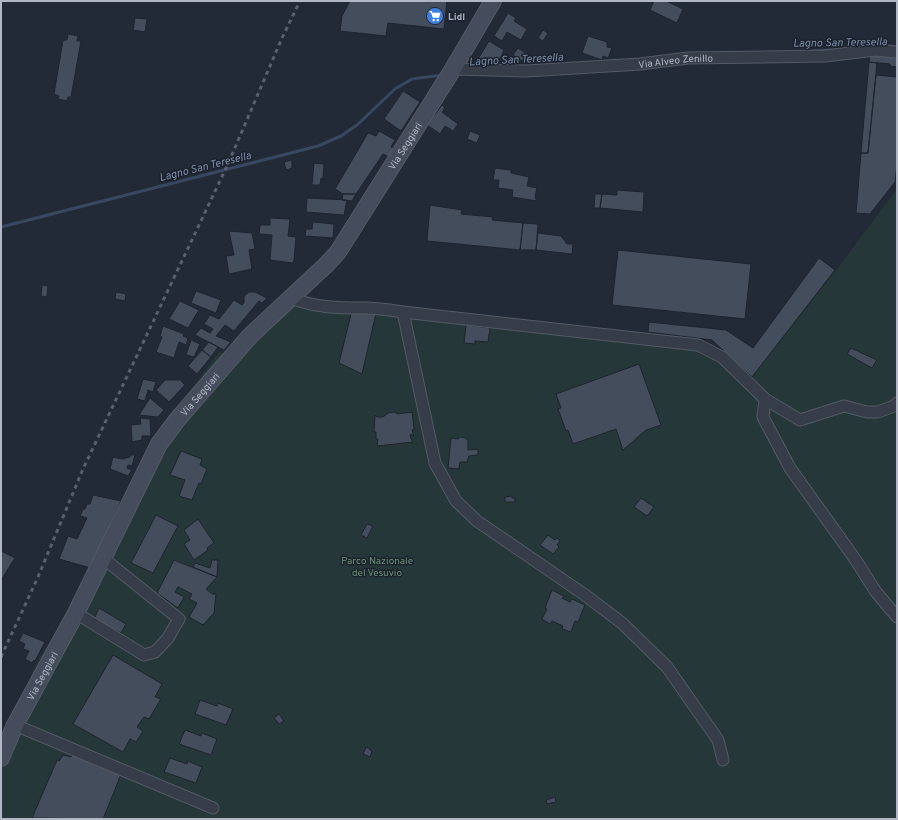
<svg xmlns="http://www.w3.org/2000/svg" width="898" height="820" viewBox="0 0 898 820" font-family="Overpass,sans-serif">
	<rect width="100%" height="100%" fill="#232a37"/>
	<path fill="#263739" d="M897 189V819H1V742L39 658 73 607 156 436 219 352 225 354 274 300 320 309 406 313 692 343 748 381 834 273Z"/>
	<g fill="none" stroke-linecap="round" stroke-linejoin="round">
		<path stroke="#394760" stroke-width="3" d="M813 51 831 50
			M1 227 318 146 341 136 357 125 395 89 412 79 443 75"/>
	</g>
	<path fill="#444d5c" stroke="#1e242f" d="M350 1H447L444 29 388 23 386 36 340 31 342 16Z
		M654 1H666L683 9 677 23 650 10Z
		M508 13 516 18 514 21 527 29 521 40 507 32 502 41 494 36Z
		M135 18 147 19 145 32 133 30Z
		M543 30 548 33 543 41 538 38Z
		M68 34 78 36 77 41H81L71 97H68L67 101 58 99 59 96 54 94 63 40H67Z
		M588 36 607 42V47L612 48 608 58 603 56 602 60 582 53Z
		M489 41 504 50 500 59H478Z
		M518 48 527 54 522 61 513 55Z
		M870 55 897 57V67L890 66V64L869 62Z
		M869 62 877 63 868 153H861Z
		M876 75 897 77V164L895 182 870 214 856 213 861 153H868Z
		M403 91 420 102 401 131 384 119Z
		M442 105 445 108 442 112 458 124 453 131 445 126 440 134 427 125Z
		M379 131 395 140 391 147 396 150 391 158 383 154 356 194H343L335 189 368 133 376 136Z
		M470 131 480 135 477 143 467 139Z
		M292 160V168L286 170 284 162Z
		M314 163 324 164 323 179 321 178 320 185H312Z
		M495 168 511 170V173L529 177 527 186 537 188 535 197 537 201 512 197 513 190 498 188 499 180H493Z
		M617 190 644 192 643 212 600 208 602 194 617 195Z
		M343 194H356L352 201 342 200Z
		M595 194H602L600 208H594Z
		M307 198 347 200 344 215 306 212Z
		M430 205 462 210 461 214 493 217 492 220 523 223 520 250 427 241Z
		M270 218 290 219 288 236 296 237 294 261 292 263 270 260 272 235 259 234 260 225H270Z
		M313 222 334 224 333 238 305 236 306 229H312Z
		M523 223 538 224 536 250H520Z
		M229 231 252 233 255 249 249 250 252 269 229 274 226 256 234 255Z
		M538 233 561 236 567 244H573L572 254 536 250Z
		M618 250 751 264 745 319 612 305Z
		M819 258 835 270 752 377 712 340 648 332 649 322 726 330 753 348Z
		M42 285 48 286 47 297 41 296Z
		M196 291 221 300 216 313 191 303Z
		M116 292 126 294 125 301 115 299Z
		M249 292H255L267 298 262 303 259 301 234 331 225 325 216 336 231 342 224 350 195 335 201 328 210 333 213 329 204 324 210 315 219 319 234 300 242 305 244 303V296Z
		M180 301 199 310 188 328 169 319Z
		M377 309 362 374 339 363 352 310Z
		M466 325 490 328 488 342 475 341V344L464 343Z
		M163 326 184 334 183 336 188 338 186 345 179 342 174 358 156 352 162 337 160 336Z
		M191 340 200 344 194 357 186 355Z
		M209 342 218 347 211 357 202 350Z
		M851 348 877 360 872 368 847 354Z
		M202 350 211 357 197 374 188 366Z
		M639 364 661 425 646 430 623 450 616 429 573 444 568 430 566 431 558 409 561 408 556 394Z
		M143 379 156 382 153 392 148 390 145 401 137 399Z
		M165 380H180L185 385 169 402 156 390Z
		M150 398 164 410 158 417 139 415Z
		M394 412 398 414 412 412 414 429 412 430 414 437 411 434 410 436 413 442 377 446 378 439H376V432H374L375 415 377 417H383L388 413Z
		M140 418 150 419 151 436H142V440L132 442 131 425 141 424Z
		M460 437 466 438 468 441V450L478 449V455L469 456 467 462H460L459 469 448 468 451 438 458 439Z
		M181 451 202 459 200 465 207 469 201 484 199 483 192 500 179 496 185 480 170 475Z
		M131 455H135L132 466 128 465 127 468 132 470 128 476 110 469 113 457 122 459 130 457Z
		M93 495 121 501 91 568 59 559 68 536 77 539 87 518 80 516 83 509H85L87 504H90Z
		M512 496V498H515V502H505V497Z
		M641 498 654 507 647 516 634 507Z
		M156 515 178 526 153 573 131 563Z
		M198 519 214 543 207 548 208 550 194 560 184 544 190 540 184 530Z
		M367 524 373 526 367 538 361 535Z
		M548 535 555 540 557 538 560 541 557 545 559 547 553 554 540 545Z
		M1 551 15 558 1 580Z
		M174 560 217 577 206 589 212 594H216L214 613 203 625 189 617 197 603 189 599 192 594 178 587 175 592 184 597 178 608 157 593Z
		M212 560H218L217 577 193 567 195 563 210 568Z
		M552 590 564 596 562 598 570 602 572 599 585 605 578 622 575 621 571 632 562 629 563 626 552 621 550 624 542 619 547 609 545 608Z
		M99 608 126 624 121 633 94 619Z
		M23 633 45 642 35 661 34 660 32 663 25 659 29 651 23 649 25 644 19 641Z
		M113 655 162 684 155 697 161 699 149 719 144 717 137 727 143 731 136 742 130 739 123 752 73 724Z
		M200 700 217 706 218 703 233 709 226 725 195 714Z
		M279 714 284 721 279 724 274 718Z
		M185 730 201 736 202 733 217 739 211 755 179 744Z
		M366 747 372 751 370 757 363 754Z
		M74 752 122 772 103 819 32 818 57 760 59 761 63 755 71 757Z
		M170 758 187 764 188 761 202 767 196 783 164 772Z
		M555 797 556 802 547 804 546 800Z"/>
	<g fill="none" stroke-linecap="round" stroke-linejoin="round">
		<g stroke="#545a66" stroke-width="13">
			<g id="minor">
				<path id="s1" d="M453 69 526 71 640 64 688 58 825 56 875 50 897 52"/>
				<path d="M291 298C316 308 339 308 365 308 378 308 390 310 403 312L698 345 722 357 765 399 800 420 844 406 867 412H878L894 406 897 403"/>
				<path d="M403 312 435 463 456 501 477 521 585 595 622 623 667 667 718 740 723 760"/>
				<path d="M765 399 763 417 790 468 855 559 876 592 897 617"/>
				<path d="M76 613 144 655 155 652 168 638 179 619 103 558"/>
				<path d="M15 725 213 808"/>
			</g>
		</g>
		<g stroke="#545a66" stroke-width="18">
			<g id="secondary">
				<path id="s2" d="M1 758 15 725 76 613 159 444 177 420 250 336 327 264 338 252 453 69 493 1"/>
			</g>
		</g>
		<use href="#minor" stroke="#363c48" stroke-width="11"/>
		<use href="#secondary" stroke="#454c5b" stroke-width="16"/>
		<path stroke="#58606f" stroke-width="3" stroke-dasharray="4 4" stroke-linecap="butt" d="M1 657 38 577 83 469 228 164 282 38 300 1"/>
	</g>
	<defs>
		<g id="supermarket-disc" transform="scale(0.9)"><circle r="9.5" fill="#3f7fe0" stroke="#1c222d"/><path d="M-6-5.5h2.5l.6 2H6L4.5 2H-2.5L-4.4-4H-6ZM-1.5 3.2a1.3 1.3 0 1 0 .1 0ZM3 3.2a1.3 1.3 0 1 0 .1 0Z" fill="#fff"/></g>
	</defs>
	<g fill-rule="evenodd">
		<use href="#supermarket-disc" x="435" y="16"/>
	</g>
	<g text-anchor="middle" stroke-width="3" stroke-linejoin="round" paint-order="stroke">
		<g font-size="10" font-weight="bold" fill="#b1b7c4" stroke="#1c222d" text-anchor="start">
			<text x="448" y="20">Lidl</text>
		</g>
		<g font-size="10" fill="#b1b7c4" stroke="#1c222d">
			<text dy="4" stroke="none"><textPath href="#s1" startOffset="223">Via Alveo Zenillo</textPath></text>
			<text dy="4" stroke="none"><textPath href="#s2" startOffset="740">Via Seggiari</textPath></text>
			<text dy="4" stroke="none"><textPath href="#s2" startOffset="416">Via Seggiari</textPath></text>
			<text dy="4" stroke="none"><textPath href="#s2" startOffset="92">Via Seggiari</textPath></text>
		</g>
		<g font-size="10" fill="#6a9376" stroke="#1c222d">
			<text x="377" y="564">Parco Nazionale<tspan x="377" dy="12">del Vesuvio</tspan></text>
		</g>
		<g font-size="11" font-style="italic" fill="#7b8daa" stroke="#1c222d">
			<text transform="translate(840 42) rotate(-1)" y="4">Lagno San Teresella</text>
			<text transform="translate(516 59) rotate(-3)" y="4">Lagno San Teresella</text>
			<text transform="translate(205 166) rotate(-14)" y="4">Lagno San Teresella</text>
		</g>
	</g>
	<rect width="898" height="820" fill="none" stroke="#b1b7c4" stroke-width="4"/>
</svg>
